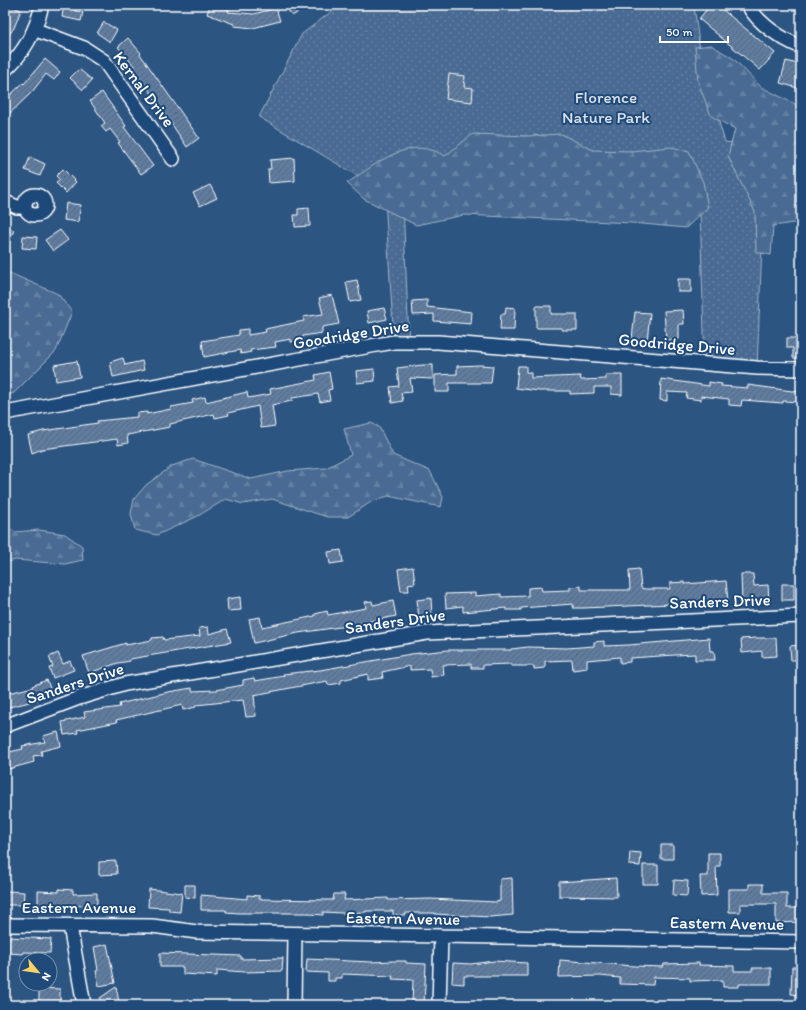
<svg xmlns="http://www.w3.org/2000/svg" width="806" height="1010" viewBox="0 0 806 1010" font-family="Itim,sans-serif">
	<defs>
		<pattern id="grass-dots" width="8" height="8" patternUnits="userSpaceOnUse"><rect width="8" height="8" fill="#486b92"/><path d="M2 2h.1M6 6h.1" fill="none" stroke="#6381a2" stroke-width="1.8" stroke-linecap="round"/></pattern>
		<pattern id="forest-firs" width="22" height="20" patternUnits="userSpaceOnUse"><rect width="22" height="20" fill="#486b92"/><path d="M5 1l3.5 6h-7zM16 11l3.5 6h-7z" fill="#6381a2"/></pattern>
		<pattern id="building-hatch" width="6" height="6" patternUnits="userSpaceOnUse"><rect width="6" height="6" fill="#5e7c9f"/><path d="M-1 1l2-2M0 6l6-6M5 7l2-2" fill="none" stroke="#56667a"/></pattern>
	</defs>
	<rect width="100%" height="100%" fill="#2c5582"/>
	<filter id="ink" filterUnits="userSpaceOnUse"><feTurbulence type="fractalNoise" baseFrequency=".025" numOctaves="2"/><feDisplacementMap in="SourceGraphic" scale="8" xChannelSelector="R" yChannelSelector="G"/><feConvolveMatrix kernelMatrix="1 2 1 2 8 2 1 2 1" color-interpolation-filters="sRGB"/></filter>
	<g filter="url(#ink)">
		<path fill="url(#grass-dots)" stroke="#a4b5c8" d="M340 5H694L702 66 725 142 766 147 757 368 705 364 700 210 403 205 409 341 394 342 385 199 361 178 259 117 302 34Z"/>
		<path fill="url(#forest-firs)" stroke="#a4b5c8" d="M711 45 734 59 761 87 801 107V220L800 222 773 226 771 255 756 252 755 212 728 156 735 129 711 116 698 82 695 47Z
			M473 134 528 136 561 134 593 150 631 151 671 147 689 151 703 182 708 207 686 228 632 223 464 215 416 225 364 199 347 183C371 168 401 141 431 150 436 151 441 154 445 156Z
			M5 271 58 294 72 312 56 351 14 393 5 396Z
			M371 423 379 427 393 455 430 471 443 497 441 507 388 496 371 502 348 517H327L272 499 243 504 226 499 196 517 157 535 135 530 131 514 134 499 146 485 172 466 193 459 251 479 288 471 326 468 351 455 344 429Z
			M5 525 15 532 39 530 65 534 82 546 83 560 65 564 15 560 5 563Z"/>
		<path fill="url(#building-hatch)" stroke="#fff" d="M8 5 21 10 14 28 5 40V14Z
			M64 5H77L75 11 83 12 81 21 62 17Z
			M210 5H219L229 9 228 12 254 14 276 8 280 21 253 28 234 26V24L207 14Z
			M285 5H310L292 16Z
			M710 5H717L775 53 760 70 699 19Z
			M104 22 117 30 110 42 97 33Z
			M128 38 141 53 140 54 199 138 187 147 145 84 144 85 133 70 136 68 118 47Z
			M45 59 60 72 54 80 46 74 32 92 5 118V100L23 83 24 84Z
			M786 61 801 65V89L780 83Z
			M79 69 92 80 83 90 70 78Z
			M449 74 465 76 464 87 473 88 472 102 446 99Z
			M102 92 126 126 124 127 153 166 141 174 118 143 120 142 110 129 106 132 101 126 105 123 90 101Z
			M30 157 45 164 40 176 25 170Z
			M294 158 295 181 269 183 268 169H271L270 160Z
			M63 169 76 182 66 193 56 183 60 180 56 176Z
			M210 185 217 198 200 206 193 193Z
			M66 203 81 205 78 222 64 220Z
			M309 208 310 226 295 227 294 215H298V209Z
			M5 226 14 230 5 251Z
			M60 230 68 240 53 251 45 240Z
			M23 236 37 237 36 249 22 248Z
			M678 279H691V292H678Z
			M357 280 361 300 350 302 346 282Z
			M332 295 339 324 322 327V333L303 336V338H299V340L291 342V339L275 342 276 347 250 350 251 352 241 354 240 350 204 357 202 341 239 335V330L248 329V335L266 332 265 329 304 321 303 317 323 314 319 298Z
			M427 300V307L472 312 471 324 434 321V314L413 315 412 301Z
			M536 306H551V314H577V330H562V328H536Z
			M506 307 515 308 514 330H500L501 314H505Z
			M384 308 387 319 369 323 367 311Z
			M683 310 684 324H679V339L666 340 664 311Z
			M635 312 650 313 647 341 632 339Z
			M787 338H801V358H793V348H787Z
			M123 358 125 365 142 361 144 370 113 377 110 362Z
			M77 361 80 377 56 381 54 365Z
			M423 365H433V379L410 378 412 392 401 393 403 401 392 403 390 387 399 386 397 368Z
			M480 365 493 366 491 383H449V392H435V375L457 374V366Z
			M518 366H526V372L531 373V378L580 376 581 380 606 379V375H622V395L611 394V387H594V393L570 394V391H539L516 388Z
			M374 369 375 381 357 383 356 371Z
			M329 372 332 389 328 390 330 400 320 402 318 394 292 398V401L272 405 275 426 261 428 258 406 228 413 229 415 215 418 214 414 170 424V427L127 435 128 443 118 445 117 439 42 449 32 453 28 435 43 431 98 423 97 421 137 417V413L147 412V414L171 409V407L193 403 192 400 205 397 206 402 247 392 248 398 271 394 270 389 316 380 315 375Z
			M661 379 709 386V382L722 384 721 386 748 388V385L792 391 801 390V402L783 401V403L742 400 741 406 729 405V399L701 396V400L686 398 687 393 667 392V401L660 400Z
			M341 550 343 562 330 564 328 552Z
			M413 567 415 583 408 584 409 591H401L398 569Z
			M639 569 641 588 645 589H670V583L684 582V584L726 581 728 601 671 606V604L584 608H573V604L521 608V610H506V608L463 612V606L446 608 445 594 475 593V596L501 594V597L528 596V588L541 587 542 591 570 590V587L581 586V590H630L629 570Z
			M741 574H753L754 586 768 585 769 599 742 602Z
			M782 584H794V600H782Z
			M240 597 241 610 228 611 227 599Z
			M431 598 432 618 419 619 417 600Z
			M372 601 373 605 393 601 396 616 340 627 298 633 254 643 249 619 260 617 262 627 315 616V614L327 611 328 615 366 608 365 602Z
			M208 627 209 634 227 629 231 642 130 659V661L118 663 89 673 83 656 126 643V645L152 640V638L163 637 164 640 200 636 199 628Z
			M709 638 710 651H714L715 660H695V654L675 655 630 658V662L620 663V657L587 660V668L573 670 572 660 545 661V668L534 669V666H511V664L483 665V668H471V664L443 665 444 675 431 677 430 669 410 670V666L382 672 383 678 368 680V674L341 680V683L328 685 327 681 254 695 256 716 246 717 243 700 196 705V707L183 710 182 705 116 720 117 722 77 730 78 733 64 735 62 722 85 717 84 712 120 707 119 704 168 692 192 688V691L216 690 243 685V680L254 678 255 681 284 676 283 674 320 670 411 654 448 650H511V649L528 647 567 648 594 646V642L604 641V646L629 645Z
			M755 638H776L777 656 762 657V651L742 653 741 639Z
			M801 645V660H791L790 646Z
			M58 653 63 664 70 661 74 670 53 678 49 668 53 667 49 657Z
			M47 680 52 694 34 701 5 708V694L33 687 32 686Z
			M58 732 61 746 41 751 42 755 33 756 34 762 5 770V753L23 749 22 746 45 742 43 736Z
			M661 845H673V859H661Z
			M630 852 641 853 640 866 629 865Z
			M708 853H720V866H716L717 895 701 896 700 876H708Z
			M116 861 117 874 99 875V862Z
			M643 865H658V884H643Z
			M512 878 513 915 490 917 435 914V913H406V915H393V911H366V912L342 913 323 912V915L310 914V913H239L226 912V910H201V895L247 899V895L260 896 259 899 329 900H333L334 894H345L344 900 388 898V900L430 899 496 902 500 901V879Z
			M616 878 617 897 559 896V882Z
			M674 880 688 881 687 896 673 895Z
			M749 884H763V893H787V908H801V922L776 923V904H740V912H729V889H749Z
			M185 885H195V898L185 897Z
			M59 889 73 890V894L97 893V906L38 905V891L59 892Z
			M149 889 182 893 180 912 169 911V908L148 907Z
			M6 891 24 892 23 905H5Z
			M8 937 51 939 50 953 23 952V954L8 953Z
			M107 944 115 983 99 986 96 971 98 970 94 947Z
			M160 953 241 956V959L283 958 282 971 245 972 217 970V976L183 974V967H160Z
			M307 959 371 962 393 961H406V963L426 964 424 1005H412L413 980 392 979 393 976 342 974V978H335V981H328V973L306 972Z
			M560 960 634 966 663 967 664 964 699 963V965L734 966V971H752V968H771V984H739V987H723V980L690 981V978L654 977 653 985 620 984V978L600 976 559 977Z
			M494 961 527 963V976H464V984L452 983 453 963 471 964Z
			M792 967H801V995L791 994Z
			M116 987 119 1002 101 1005 100 998Z
			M39 988 60 989V1001H39Z"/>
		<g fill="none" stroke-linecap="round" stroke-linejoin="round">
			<g stroke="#fff" stroke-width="16">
				<path id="minor" d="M748 5C758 24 782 39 801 47
					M36 30 84 48 104 61 173 159
					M5 70C25 52 36 31 42 5
					M25 205a10 10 0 1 1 20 0a10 10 0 1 1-20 0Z
					M5 202 17 207H25
					M5 413 371 346 394 342H438L757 368 801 369
					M5 726 79 698 125 684 427 633 801 616
					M5 925 152 926 197 932 801 942
					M70 926 84 1005
					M294 1005 295 934
					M439 1005 441 936"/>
			</g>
			<use href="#minor" stroke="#1f4a7a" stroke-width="13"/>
		</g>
	</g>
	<g text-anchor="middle" stroke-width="4" stroke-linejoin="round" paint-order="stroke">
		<g font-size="17" fill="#fff" stroke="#1f4a7a">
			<text transform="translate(144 89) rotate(53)" y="6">Kernal Drive</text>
			<text transform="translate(351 334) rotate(-9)" y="6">Goodridge Drive</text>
			<text transform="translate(677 344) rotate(5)" y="6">Goodridge Drive</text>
			<text transform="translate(720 601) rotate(-2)" y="6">Sanders Drive</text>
			<text transform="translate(395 621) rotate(-8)" y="6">Sanders Drive</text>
			<text transform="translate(75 683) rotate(-18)" y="6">Sanders Drive</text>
			<text x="79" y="913">Eastern Avenue</text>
			<text transform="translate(403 918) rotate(1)" y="6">Eastern Avenue</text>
			<text transform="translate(727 923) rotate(1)" y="6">Eastern Avenue</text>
		</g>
		<g font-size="17" fill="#dae1e9" stroke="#1f4a7a">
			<text x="606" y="103">Florence<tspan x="606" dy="20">Nature Park</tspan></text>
		</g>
	</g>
	<rect width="806" height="1010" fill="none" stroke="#1f4a7a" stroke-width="20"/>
	<rect x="10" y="10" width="786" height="990" fill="none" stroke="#fff" stroke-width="1.5" filter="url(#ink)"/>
	<g transform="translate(38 972) rotate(119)"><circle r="19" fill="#1f4a7a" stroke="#7992af"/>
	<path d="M0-3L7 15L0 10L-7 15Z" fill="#ffd166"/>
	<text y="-6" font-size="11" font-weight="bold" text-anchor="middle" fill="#ffffff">N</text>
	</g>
	<path d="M660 36v6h68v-6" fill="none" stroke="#ffffff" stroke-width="2"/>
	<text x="666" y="36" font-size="12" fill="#ffffff" stroke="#1f4a7a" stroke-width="3" paint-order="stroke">50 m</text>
</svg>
